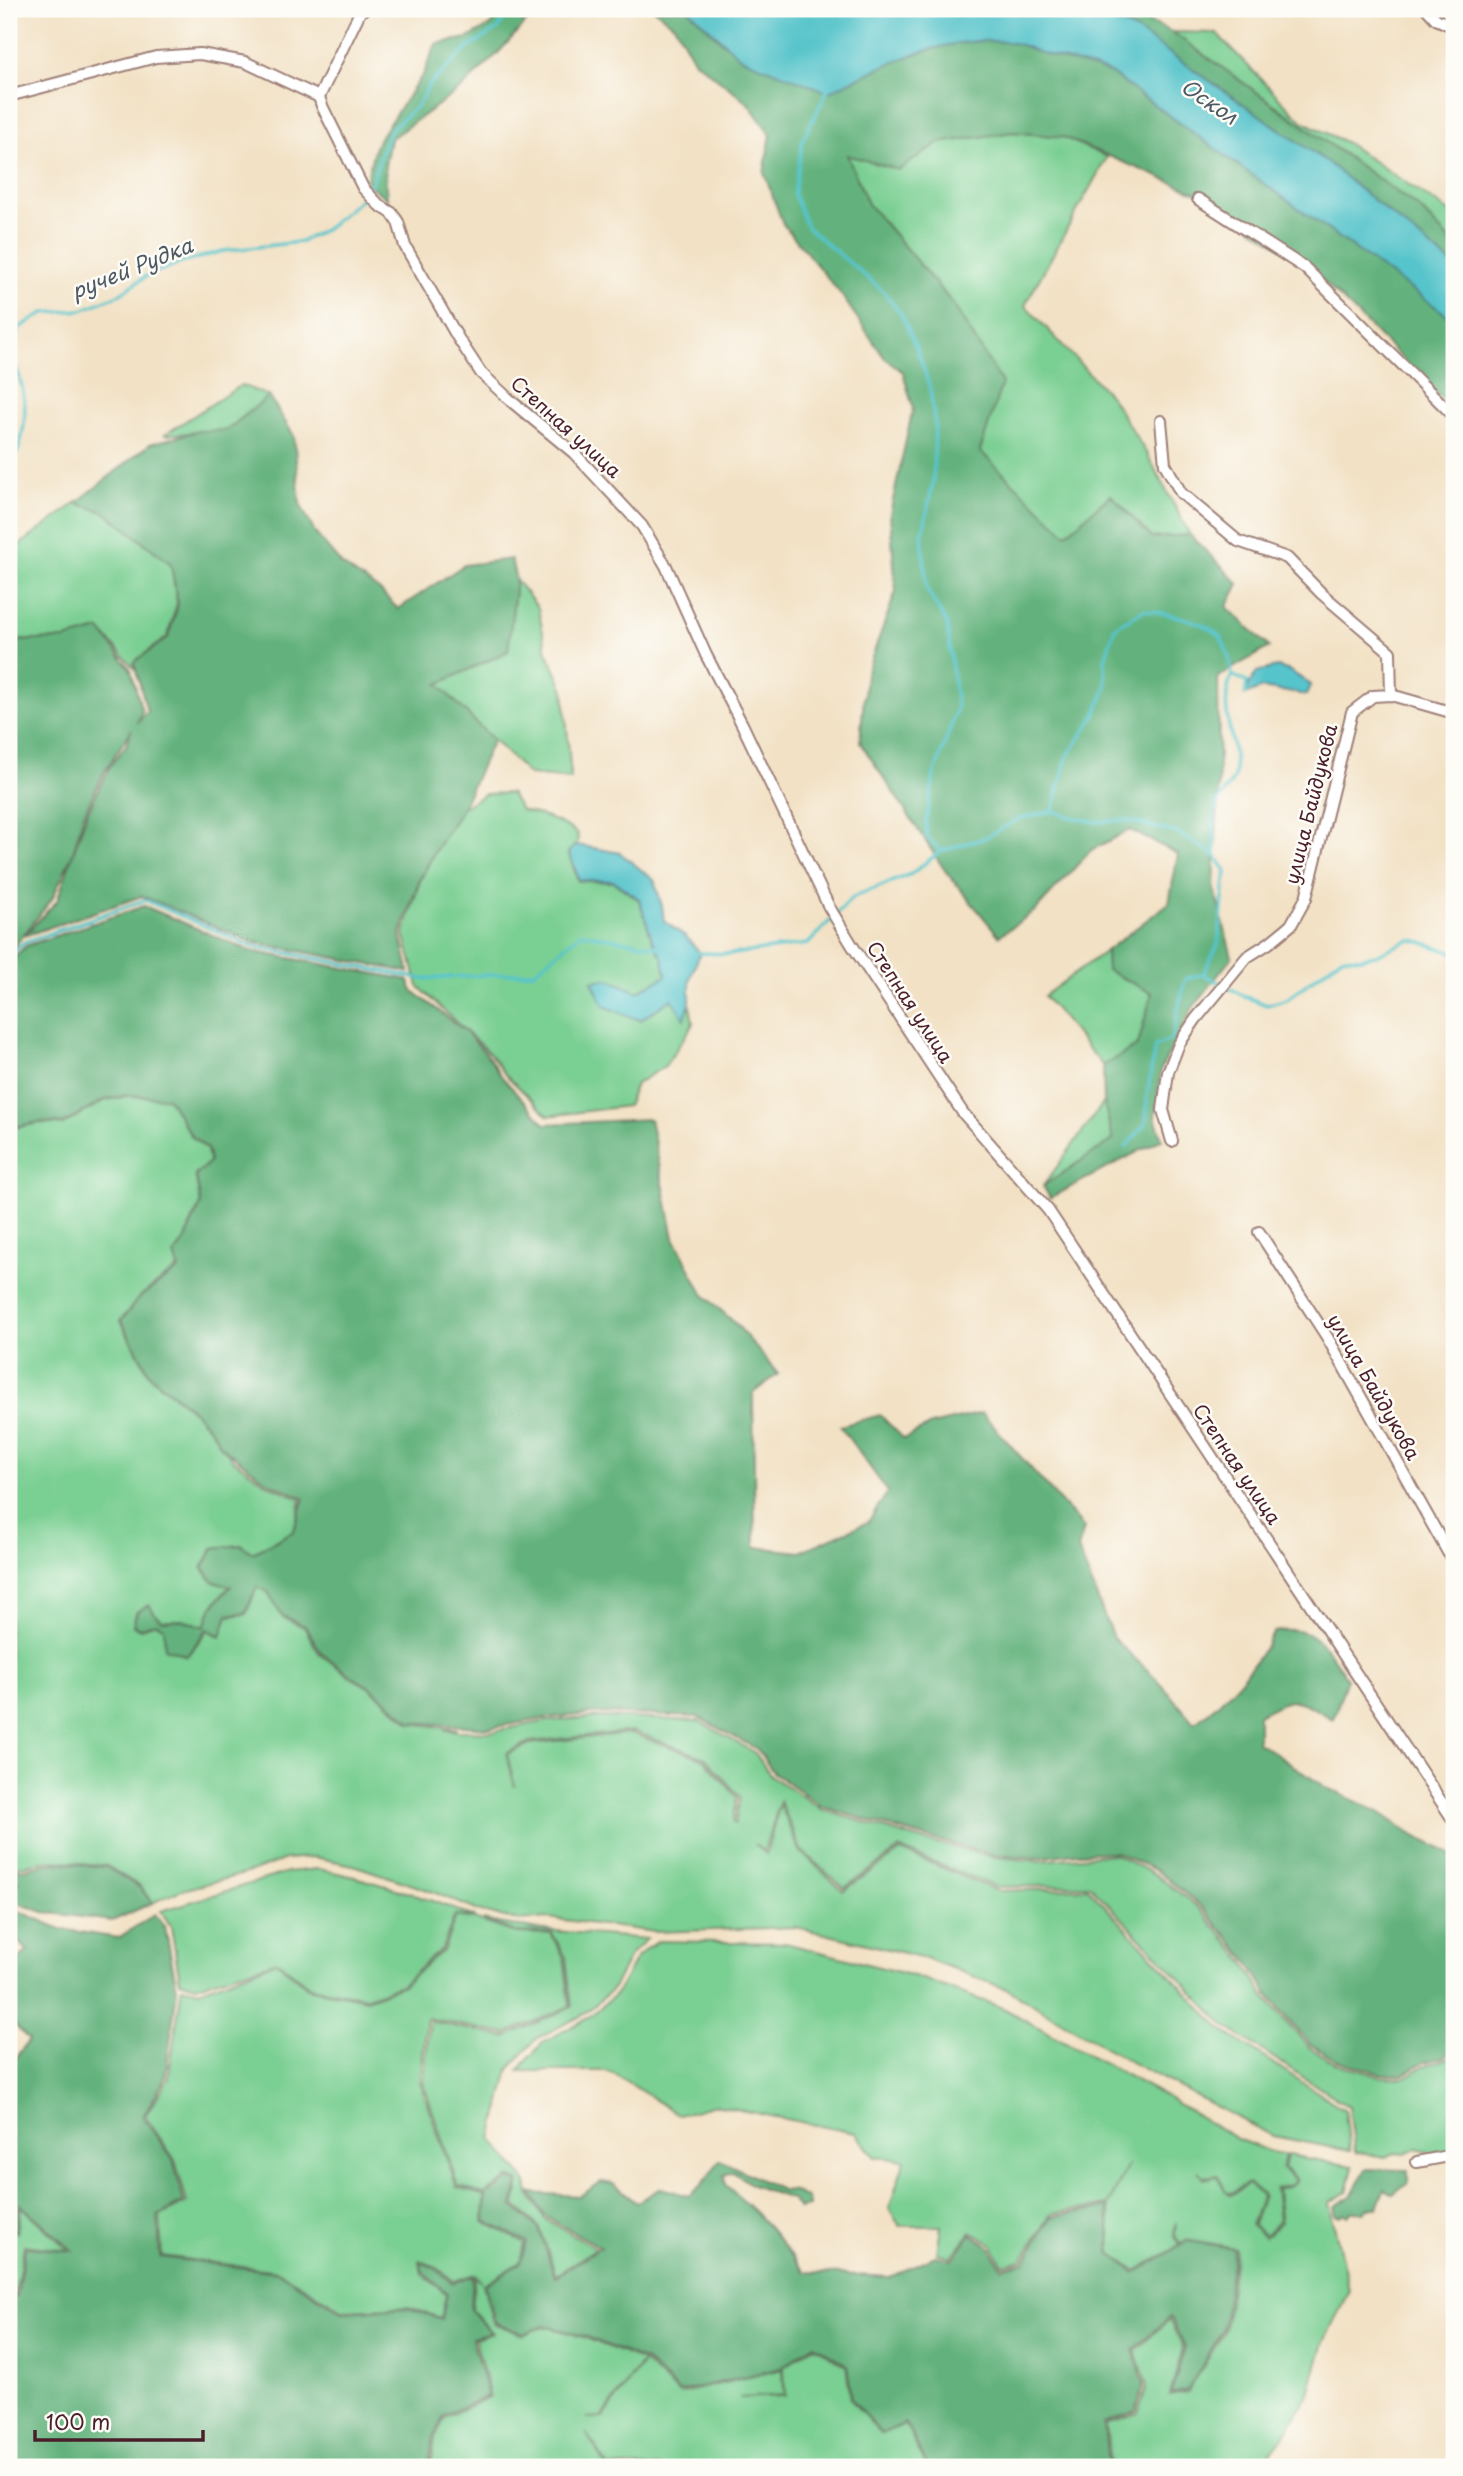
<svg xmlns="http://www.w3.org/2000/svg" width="1463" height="2476" viewBox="0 0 1463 2476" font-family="'Playpen Sans',sans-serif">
	<rect width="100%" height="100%" fill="#fdfcf7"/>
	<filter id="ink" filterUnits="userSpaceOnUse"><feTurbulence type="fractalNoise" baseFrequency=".0143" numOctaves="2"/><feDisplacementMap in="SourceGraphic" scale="14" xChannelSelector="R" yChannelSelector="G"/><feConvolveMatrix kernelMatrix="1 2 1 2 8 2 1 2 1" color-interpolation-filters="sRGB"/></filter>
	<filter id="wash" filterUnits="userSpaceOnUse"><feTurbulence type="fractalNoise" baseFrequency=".00686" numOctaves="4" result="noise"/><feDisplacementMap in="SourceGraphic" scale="28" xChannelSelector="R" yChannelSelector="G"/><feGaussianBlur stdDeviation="1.57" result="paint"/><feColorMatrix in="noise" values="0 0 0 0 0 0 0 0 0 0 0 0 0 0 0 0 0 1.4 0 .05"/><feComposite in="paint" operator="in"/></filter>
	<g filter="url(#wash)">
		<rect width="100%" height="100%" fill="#f2e1c4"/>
		<path fill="#7acf93" stroke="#62775f" stroke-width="2" fill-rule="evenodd" d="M1172 32 1216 33 1302 121 1345 142 1454 215V245L1419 208Z
			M1013 132 1063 137 1107 157 1025 305 1111 397 1147 454 1190 535 1152 538 1111 495 1066 535 980 451 953 304 868 204 847 155 899 170 938 143Z
			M241 385 269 396 227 430 164 435Z
			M76 503 105 512 171 564 177 603 167 637 134 662 135 669 100 630 65 639 9 641V553Z
			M516 580 538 608 547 652 564 690 571 779 529 775 437 684 508 651Z
			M510 793 521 810C542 815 560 821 578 834L577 844 568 852 578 881 613 882 639 900 652 939 663 959 666 976 637 992 609 979 592 981 604 1006 640 1020 672 999 684 1018 690 1004 693 1023 690 1029 665 1066 636 1084 627 1106 548 1116 504 1073 490 1054 418 986 404 933 420 881 435 851 462 808 485 794Z
			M1106 951 1107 970 1152 993 1138 1045 1103 1066 1044 996Z
			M127 1096 168 1098 191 1136 207 1150 209 1162 195 1175 201 1205 192 1219 186 1239 174 1254 178 1268 140 1296 120 1321 150 1376 194 1412 215 1435 221 1447 231 1456V1458L267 1484 301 1499 294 1531 252 1553 241 1545 213 1548 202 1568 213 1582 230 1586 212 1606 204 1627C197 1624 189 1620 182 1620 161 1620 161 1624 149 1605L136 1612 133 1626 140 1629 156 1623 164 1627 165 1648 187 1656 208 1630 221 1637 228 1616 246 1614 257 1587 268 1592 282 1617 304 1627 319 1653 349 1676 371 1689 410 1723 457 1729 444 1730 490 1732 547 1721 604 1717 699 1721 755 1753 771 1776 823 1810 926 1841 995 1857 1039 1861 1114 1854 1155 1874 1198 1907 1244 1961 1263 1994 1285 2021 1310 2048 1335 2063 1382 2077 1403 2078 1424 2066 1449 2058 1454 2051V2151L1428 2152 1417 2149 1405 2154 1394 2153 1385 2157 1355 2152 1349 2107 1225 2026 1090 1885 996 1887 900 1849 844 1888 801 1850 780 1801 764 1851 755 1844 766 1854 780 1804 799 1850 843 1891 901 1851 998 1891 1088 1888 1222 2030 1345 2110 1350 2151 1273 2136 1132 2063 1009 1990 925 1958 796 1927 655 1932 549 1918 519 1920 481 1912 431 1891 353 1865 314 1857 286 1859 251 1872 179 1891 152 1903 141 1887 107 1866 54 1860 9 1868V1129L40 1123 63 1125 104 1101ZM633 1731 706 1758 740 1797 735 1824 733 1822 737 1797 704 1759 631 1733 530 1744 507 1754 515 1787 506 1753 529 1742Z
			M1104 1102 1113 1140 1043 1186Z
			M318 1869C372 1879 424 1897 475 1917L455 1915 442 1948 401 1985 367 1997 310 1987 277 1961 195 1986 180 1981 171 1926 161 1911 288 1872Z
			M456 1916 474 1919 515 1933 551 1934 564 1958 570 2006 505 2034 427 2018 420 2083 457 2188 485 2196 484 2222 525 2243 520 2262 483 2285 493 2323 523 2335 544 2326 583 2337 643 2361 602 2417 586 2418H603L644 2362 679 2394 783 2369 784 2395 739 2398 785 2396 784 2367 814 2346 846 2366 851 2400 881 2434 905 2424 927 2467H609L586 2433 607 2467H431L435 2438 445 2417 490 2397 475 2339 493 2333 472 2310 475 2276 482 2283 475 2274 454 2281 435 2266 419 2261 422 2274 446 2294 441 2318 408 2307 343 2310 278 2271 162 2256 160 2216 187 2202 175 2160 145 2116 168 2080 182 1987 199 1991 276 1962 310 1989 367 1999 402 1986 444 1949Z
			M483 1920 532 1929 647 1939 631 1954 612 1990 583 2015 537 2038 509 2069 492 2139 527 2183 529 2194 545 2219 596 2248 556 2275 540 2228 515 2205 520 2181 510 2177 484 2194 458 2186 423 2083 430 2021 505 2037 572 2007 566 1957 552 1933 516 1932Z
			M657 1941 785 1943 914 1976 1003 2008 1163 2095 1237 2139 1270 2152 1285 2154 1282 2169 1295 2180 1291 2185 1275 2189 1279 2221 1265 2235 1253 2225 1263 2195 1248 2183 1230 2193 1225 2190 1218 2175 1204 2177 1198 2171 1204 2179 1217 2176 1225 2190 1231 2195 1248 2184 1262 2196 1251 2225 1265 2237 1281 2222 1277 2190 1291 2186 1297 2180 1284 2168 1287 2155 1353 2166 1347 2192 1329 2203 1349 2290 1324 2342 1308 2396 1284 2436 1260 2467H1110L1106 2424 1138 2413 1147 2386 1136 2350 1169 2320 1183 2347 1170 2395 1188 2392 1225 2330 1236 2248 1187 2239 1180 2244 1175 2235 1176 2223 1174 2235 1179 2246 1135 2271 1111 2253 1109 2204 1128 2165 1108 2205 1051 2214 1022 2260 1003 2265 992 2244 971 2232 951 2257 937 2253 941 2226H900L889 2209 905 2160 875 2157 855 2133 715 2105 679 2115 616 2075 606 2071H518L543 2042 588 2018 617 1993 637 1957Z
			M21 2207 69 2250 24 2245 15 2295H9V2227L17 2233Z"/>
		<path fill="#63b27d" stroke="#566854" stroke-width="2" d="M498 9H538L500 51 462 88 390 139 385 165 387 199 366 182 374 149 382 134 424 73 436 44 468 38 491 25Z
			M654 9H688L723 43 828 92C886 65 946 32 1013 43 1025 45 1036 52 1048 55 1069 62 1090 65 1110 73L1454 320V410L1305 263 1200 194 1063 137 1013 132 939 143 899 170 847 155 868 204 953 304 1002 383 980 451 1066 534 1111 495 1152 538 1190 535 1239 584 1227 607 1269 647 1218 677 1219 770 1214 887 1232 957 1192 1009 1161 1069 1155 1117 1162 1139 1050 1198 1043 1186 1113 1140 1104 1102 1103 1066 1138 1045 1152 993 1107 970 1106 951 1169 903 1178 854 1130 830 1091 850 1036 910 999 936 946 872 860 742 866 674 896 591 890 514 913 408 903 372 884 357 840 293 783 224 764 173 771 135 747 102 694 60 675 26Z
			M1075 9H1121L1172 32 1419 208 1454 245V266L1327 162 1136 30Z
			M269 396 294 436 300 504 315 533 342 565 379 590 398 609 464 565 511 559 516 580 508 651 438 684 493 740 462 808 435 851 419 881 401 933 409 972 252 942 142 896 24 936 57 901 87 813 110 766 126 745 132 729 104 772 84 814 72 855 52 899 9 953V641L65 639 100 630 131 670 142 712 137 723 147 711 134 662 168 638 178 604 171 564 105 512 76 503 150 444 198 431 227 430Z
			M144 906 250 951 408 980 413 991 465 1031 487 1055 501 1076 545 1124 650 1119 674 1238 703 1294 737 1325 778 1374 753 1393 755 1547 800 1552 868 1522 888 1492 840 1426 880 1415 904 1439 931 1425 982 1413 1084 1528 1078 1549 1113 1638 1157 1679 1194 1723C1228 1699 1254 1668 1274 1632 1281 1631 1289 1629 1296 1630 1318 1631 1337 1663 1347 1679L1333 1719C1295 1698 1298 1694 1258 1715V1742L1325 1787 1379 1812 1411 1834 1451 1854 1454 1858V2045L1446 2056 1422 2063 1402 2075 1382 2074 1336 2060 1311 2045 1288 2020 1267 1993 1248 1961 1201 1906 1156 1870 1115 1852 1076 1853 1037 1858 996 1855 928 1838 823 1807 774 1773 757 1749 698 1717 601 1713 547 1718 489 1728 411 1722 373 1689 350 1675 321 1652 305 1626 283 1616 268 1592 257 1587 245 1613 228 1615 221 1636 207 1629 187 1655 165 1648 164 1627 156 1623 140 1628 133 1625 137 1612 149 1605C161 1625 161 1620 182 1620 189 1621 197 1625 204 1627L212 1607 231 1586 213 1582 203 1567 214 1548 241 1545 253 1553 294 1531 304 1498 268 1482 222 1447 215 1435 195 1412 151 1376 121 1321 140 1297 179 1269 174 1254 186 1240 193 1220 201 1205 196 1175 210 1162 208 1150 191 1135 168 1098 127 1095 104 1100 63 1124 40 1122 9 1128V962L26 946Z
			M56 1862 106 1867 140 1888 152 1903 112 1921 43 1912 9 1900V1895L18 1881H9V1870L23 1869Z
			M9 1907 61 1929 118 1938 155 1914 165 1927 177 1989 165 2079 143 2117 173 2160 184 2201 158 2216 160 2257 278 2272 342 2312 407 2308 442 2319 447 2293 423 2272 420 2262 434 2267 453 2283 473 2275 471 2310 491 2333 472 2338 488 2396 444 2415 433 2437 429 2467H9V2298L17 2297 25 2247 73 2251 20 2204 16 2232 9 2225V2066L29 2040 9 2019C9 1989 1 1970 28 1951L9 1932Z
			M720 2160 783 2191 791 2190 808 2199 809 2206 799 2209 791 2199 752 2185 733 2172 724 2175 726 2185 759 2216 805 2272 890 2277 935 2256 952 2260 971 2234 990 2247 1002 2268 1024 2262 1051 2217 1108 2207 1110 2253 1135 2273 1188 2241 1234 2248 1223 2329 1188 2390 1171 2394 1185 2347 1170 2317 1134 2349 1144 2385 1136 2411 1104 2423 1108 2467H928L906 2423 881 2434 852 2399 847 2365 814 2344 781 2368 679 2392 645 2360 584 2336 544 2325 523 2334 495 2322 485 2285 520 2263 527 2242 485 2221 486 2195 510 2179 518 2182 513 2206 539 2229 555 2277 600 2247 545 2216 531 2193 580 2196 601 2182 614 2184 637 2202 661 2188 689 2196 701 2186Z
			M1366 2169 1408 2170V2182L1393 2194 1384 2189 1378 2208H1368L1364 2212H1352L1348 2216 1344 2213 1341 2216 1336 2215 1334 2207 1351 2196Z"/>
		<path fill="#56c4cb" stroke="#50727b" stroke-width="2" d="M688 9H1081L1136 30 1327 162 1454 266V320L1110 73C1090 65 1069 62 1048 55 1036 52 1025 45 1013 43 946 32 886 65 828 92L741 58Z
			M1277 667 1290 671 1311 685 1307 695 1262 688 1245 695 1249 684 1257 672Z
			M577 845 620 853 654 880 662 906 664 921 686 937 700 953 690 979V1004L684 1019 672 999 640 1020 604 1006 592 981 609 979 637 992 666 976 663 959 652 939 639 899 613 881 579 880 569 852Z"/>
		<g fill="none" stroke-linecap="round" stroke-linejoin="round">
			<path stroke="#56c4cb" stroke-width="3.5" d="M828 90 803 139 794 194 807 227 883 291 902 315 920 357 930 388 935 426 933 482 922 537 927 590 947 624 957 708 934 775 926 822 927 837 941 851
				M9 472C29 431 31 394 9 353L19 328 44 313 82 310 118 295 148 275 180 263 223 251 300 242 326 229 361 199 373 181 381 153 391 129 417 106 429 85 468 48 499 28 508 9
				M1053 811 1067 757 1094 717 1106 688 1105 659 1115 627 1144 610C1164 613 1209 621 1221 638 1228 650 1230 662 1232 675
				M1215 855C1215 840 1212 820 1216 805 1219 794 1234 785 1235 773 1237 737 1217 711 1232 675L1247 682 1245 695
				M697 953 733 954 808 944 853 897 911 874 941 851 985 838 1019 819 1053 811 1071 817 1095 822 1125 820 1178 833 1215 855 1226 871 1218 945 1203 974
				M9 957 23 943 145 900 251 946 423 979 534 972 581 933 659 947
				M1126 1147 1146 1123 1147 1096 1155 1046 1172 1039C1177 1019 1179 999 1186 979L1203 974 1246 997 1267 1005 1287 999 1342 957 1361 958 1376 955 1409 940 1418 941 1454 953"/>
		</g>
	</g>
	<g filter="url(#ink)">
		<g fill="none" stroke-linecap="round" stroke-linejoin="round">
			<g stroke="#9e8078" stroke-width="14">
				<path id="street" d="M1427 9 1436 19 1454 27
					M9 96 156 57 200 54 245 62 319 97 360 12 364 9
					M319 97 322 106 363 188 379 205 392 213 398 222 405 246 458 338 481 373 511 401 574 453 642 526 666 566 706 655 742 724 829 907 852 945 963 1113 1048 1210 1454 1821
					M1198 199 1305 268 1454 416
					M1161 421 1165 464 1181 493 1238 541 1287 558 1322 594 1390 652 1391 695
					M1172 1141 1163 1110 1168 1072 1179 1044 1195 1020 1247 957 1269 943 1291 925 1306 898 1352 712 1373 696 1391 695 1454 713
					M1259 1232 1327 1337 1454 1563
					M1417 2162 1454 2155"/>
			</g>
			<use href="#street" stroke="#fff" stroke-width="10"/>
		</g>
	</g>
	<g text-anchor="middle" stroke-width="5" stroke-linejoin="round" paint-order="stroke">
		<g font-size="19" fill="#4a1f2b" stroke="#fdfcf7">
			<text transform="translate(566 427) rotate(42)" y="7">Степная улица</text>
			<text transform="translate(1311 804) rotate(-76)" y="7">улица Байдукова</text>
			<text transform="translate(910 1002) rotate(57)" y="7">Степная улица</text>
			<text transform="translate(1374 1387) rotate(60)" y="7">улица Байдукова</text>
			<text transform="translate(1237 1464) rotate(56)" y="7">Степная улица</text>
		</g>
		<g font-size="21" font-style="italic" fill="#4e5963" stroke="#fdfcf7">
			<text transform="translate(1209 102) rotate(34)" y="7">Оскол</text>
			<text transform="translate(132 269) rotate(-22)" y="7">ручей Рудка</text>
		</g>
	</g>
	<rect width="1463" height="2476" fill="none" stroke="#fdfcf7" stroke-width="35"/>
	<path d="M35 2430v10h168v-10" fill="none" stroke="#4a1f2b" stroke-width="3.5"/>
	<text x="46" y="2430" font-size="21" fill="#4a1f2b" stroke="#fdfcf7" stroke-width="5" paint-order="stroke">100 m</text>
</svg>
